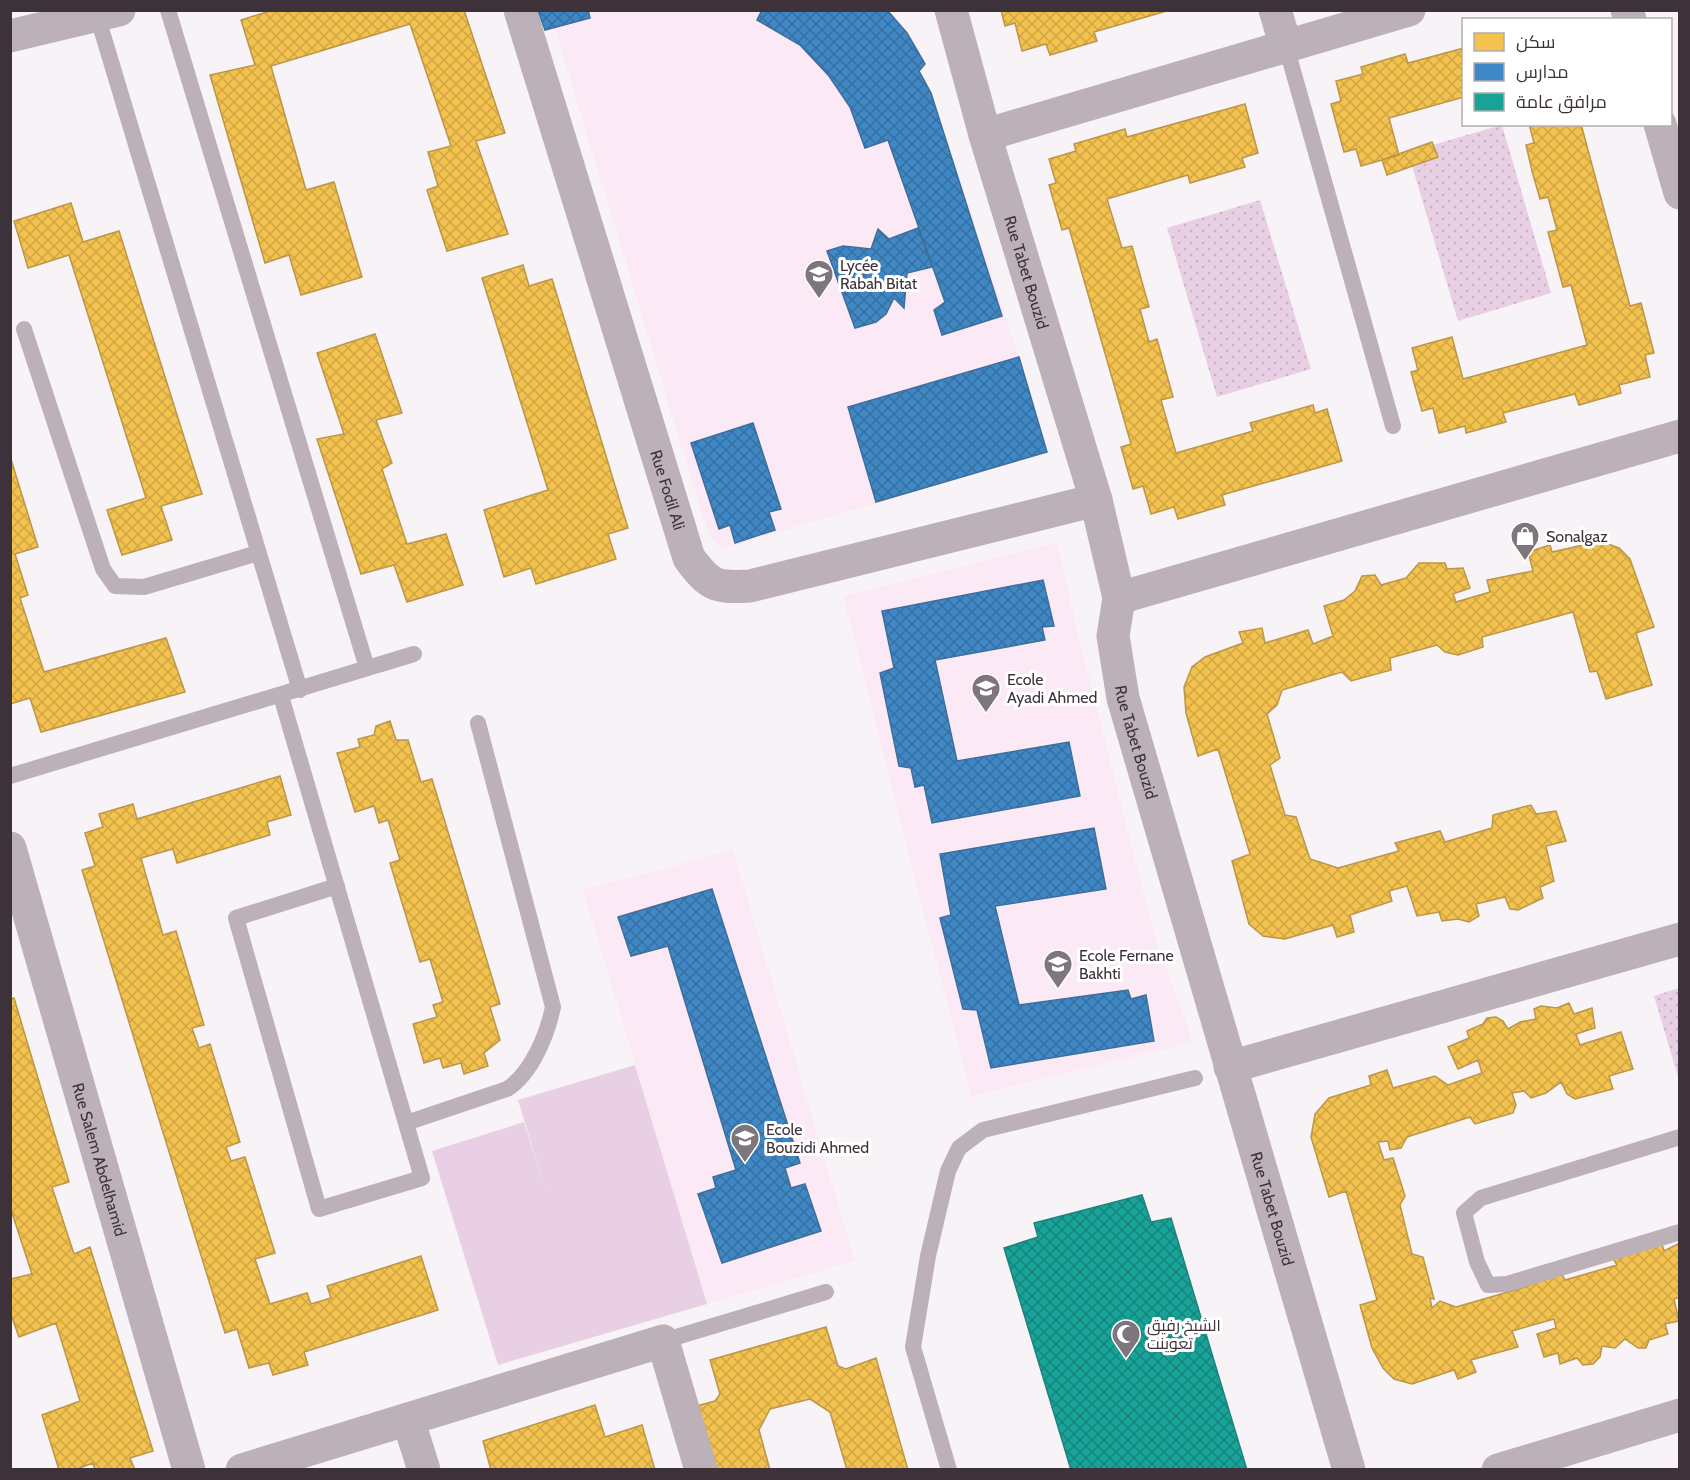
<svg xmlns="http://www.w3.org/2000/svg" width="1690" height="1480" viewBox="0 0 1690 1480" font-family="Cabin,Cairo,sans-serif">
	<defs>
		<pattern id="grass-dots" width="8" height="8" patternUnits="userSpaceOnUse" patternTransform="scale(1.5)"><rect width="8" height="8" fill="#e9cfe3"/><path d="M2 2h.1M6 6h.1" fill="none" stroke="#c9b2c4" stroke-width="1.8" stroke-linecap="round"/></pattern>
		<pattern id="homes-cross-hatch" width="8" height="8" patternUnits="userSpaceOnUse" patternTransform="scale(1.5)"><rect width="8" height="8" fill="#f2c14e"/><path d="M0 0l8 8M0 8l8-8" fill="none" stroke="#d0a645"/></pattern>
		<pattern id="schools-cross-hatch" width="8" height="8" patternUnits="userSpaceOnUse" patternTransform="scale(1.5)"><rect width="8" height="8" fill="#3f88c5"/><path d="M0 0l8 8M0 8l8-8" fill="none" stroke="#3670a1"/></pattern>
		<pattern id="public-cross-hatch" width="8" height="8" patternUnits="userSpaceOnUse" patternTransform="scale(1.5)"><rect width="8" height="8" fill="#17a398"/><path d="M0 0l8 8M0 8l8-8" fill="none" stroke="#16857d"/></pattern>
	</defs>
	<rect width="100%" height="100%" fill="#f8f3f7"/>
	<path fill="#fbeaf6" d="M538 11H887L907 33 925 64 920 71 931 93 1019 357 1047 452 723 549 708 534 555 29 545 30Z
		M1057 542 1075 621 1154 935 1193 1042 971 1097 843 596Z
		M733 850 855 1261 707 1304 583 890Z"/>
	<path fill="url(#grass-dots)" d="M1502 125 1551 293 1458 321 1408 152Z
		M1260 200 1311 369 1217 397 1167 228Z
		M1679 988H1680L1679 1080 1654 996Z"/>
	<path fill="#e9cfe3" d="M635 1065 707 1304 498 1365 432 1151 524 1122 547 1194 518 1100Z"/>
	<path fill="url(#homes-cross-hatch)" stroke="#bc9648" stroke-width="1.5" d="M273 10H464L505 133 476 141 508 234 447 251 427 190 438 186 428 152 451 146 410 24 271 66 306 190 334 182 362 277 301 295 289 255 265 263 210 75 255 65 241 20Z
		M1001 10H1170L1094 32 1097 41 1050 55 1046 44 1022 51 1015 23 1005 26Z
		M1464 48V97L1389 118 1399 155 1361 166 1356 149 1344 152 1331 104 1341 101 1336 81 1363 74 1361 67 1405 54 1408 63Z
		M1245 104 1258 153 1242 158 1245 167 1190 183 1188 175 1107 199 1122 248 1132 246 1149 307 1140 309 1149 342 1157 339 1173 397 1161 400 1176 453 1253 431 1250 423 1313 405 1315 413 1327 409 1342 461 1222 495 1225 505 1178 519 1174 507 1151 514 1143 486 1133 489 1121 447 1131 444 1069 228 1062 230 1049 185 1056 183 1049 159 1076 151 1074 144 1125 129 1127 137Z
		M1529 124H1581L1630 306 1641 303 1654 353 1645 355 1650 377 1619 385 1621 393 1579 405 1575 394 1503 413 1506 422 1466 433 1465 426 1439 433 1433 408 1422 411 1411 372 1418 370 1412 348 1452 337 1463 379 1587 345 1571 285 1563 287 1548 232 1557 230 1548 197 1540 199 1532 171 1526 145 1534 143Z
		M1432 142 1438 157 1387 175 1382 160Z
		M71 203 83 242 119 231 202 494 161 506 172 540 122 555 107 510 146 498 69 255 28 268 14 221Z
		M523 265 529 286 552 279 628 528 608 534 616 559 536 584 531 568 504 577 484 510 548 490 482 278Z
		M375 334 402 413 376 420 392 463 382 469 407 544 446 534 463 585 407 602 394 565 361 574 317 439 344 434 317 353Z
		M10 456 38 547 15 554 28 595 20 598 44 672 166 638 185 692 41 732 30 698 10 704Z
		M1592 543 1608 544 1619 548 1630 559 1654 627 1636 633 1652 685 1606 699 1597 671 1590 672 1573 612 1482 637 1483 647 1458 655 1445 652 1437 645 1390 658 1391 670 1351 681 1342 672 1282 690 1277 705 1267 714 1280 758 1270 765 1285 815 1296 817 1310 859 1338 868 1399 851 1395 843 1440 831 1445 842 1492 828 1493 815 1531 805 1536 814 1556 811 1566 841 1546 846 1554 881 1540 887 1543 898 1518 910 1510 909 1505 897 1476 904 1479 916 1469 922 1458 919 1442 921 1439 912 1417 916 1407 886 1389 891 1392 901 1350 915 1354 932 1337 937 1333 925 1285 939 1263 936 1249 924 1232 861 1250 854 1218 749 1198 756 1186 713 1184 687 1192 667 1205 657 1243 643 1239 632 1262 628 1265 643 1308 630 1313 644 1333 636 1324 606 1344 600 1355 591 1362 576 1375 575 1381 585 1406 578 1419 563H1445L1447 569 1463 568 1470 588 1453 594 1456 602 1490 592 1487 580 1533 571 1528 552 1550 545 1552 552Z
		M390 721 396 740H408L421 782 432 779 500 1004 490 1007 500 1040 484 1053 488 1066 464 1074 461 1063 443 1068 440 1058 424 1063 413 1024 437 1017 433 1005 443 1002 430 959 420 962 390 863 400 860 388 820 379 823 374 806 355 812 337 753 360 747 358 739 374 735 376 726Z
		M280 776 291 815 267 822 270 835 177 863 173 849 141 858 163 935 176 931 204 1025 192 1028 199 1048 210 1044 240 1142 226 1147 231 1161 245 1157 275 1253 255 1259 270 1304 307 1293 311 1304 331 1298 327 1286 421 1256 438 1310 304 1352 308 1365 273 1375 269 1363 249 1368 237 1329 225 1333 82 870 95 866 85 833 103 827 99 814 133 804 137 819Z
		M14 998 69 1182 52 1187 74 1254 90 1247 153 1451 130 1458 135 1470H95L93 1463 74 1470H59L42 1415 80 1401 56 1323 19 1337 10 1312V1279L32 1274 10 1207V999Z
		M1569 1003 1574 1014 1592 1008 1595 1028 1576 1034 1580 1045 1621 1032 1633 1069 1609 1076 1613 1089 1575 1099 1567 1094 1561 1082 1546 1093 1531 1098 1524 1091 1512 1093 1516 1105 1513 1113 1475 1124 1470 1117 1407 1137 1401 1148 1390 1150 1388 1141 1378 1142 1384 1160 1393 1158 1405 1196 1400 1205 1412 1254 1423 1257 1434 1299 1430 1298 1432 1308 1440 1301 1456 1307 1522 1288 1561 1273 1565 1280 1617 1265 1612 1257 1661 1241 1664 1251 1680 1243V1297L1674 1299 1679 1321 1665 1324 1668 1334 1649 1340 1646 1348H1638L1625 1339 1615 1348 1602 1346 1600 1357 1593 1364 1583 1365 1577 1358 1560 1364 1558 1353 1544 1357 1537 1334 1556 1328 1554 1319 1512 1331 1518 1347 1471 1360 1476 1372 1458 1379 1454 1370 1412 1384 1394 1379 1383 1368 1372 1348 1360 1305 1377 1300 1346 1191 1329 1197 1311 1137 1315 1114 1329 1098 1371 1085 1369 1076 1387 1070 1393 1088 1435 1076 1448 1085 1482 1073 1478 1060 1458 1069 1448 1047 1469 1038 1467 1031 1483 1024 1487 1018 1496 1017 1503 1021 1508 1029 1520 1022 1536 1019 1534 1009 1541 1006 1557 1008Z
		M826 1327 838 1366 846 1369 876 1358 908 1470H847L830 1412 810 1399 770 1409 759 1430 770 1470H708L689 1408 715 1401 720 1394 710 1360Z
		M595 1405 605 1437 642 1425 655 1470H491L483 1441Z"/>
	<path fill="url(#schools-cross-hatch)" stroke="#3e6e9b" stroke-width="1.5" d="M588 10 590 18 545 30 538 11Z
		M762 10H887L907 33 925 64 919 71 931 93 1002 316 942 335 934 310 945 302 888 140 865 148 850 107 829 76 800 45 757 20Z
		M918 228 932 267 907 273 904 308 894 298 886 314 876 322 855 328 827 251 843 246 871 249 878 229 889 239Z
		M1019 357 1047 452 876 502 848 407Z
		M753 423 781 509 769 512 775 530 735 543 730 525 719 529 691 443Z
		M1043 580 1054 626 1042 627 1045 640 935 660 957 761 1069 742 1080 796 932 823 924 785 915 787 911 768 899 766 880 673 894 668 882 611Z
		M1094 828 1106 889 995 906 1019 1005 1128 990 1131 999 1146 995 1154 1041 991 1068 977 1010 963 1009 940 918 951 915 940 854Z
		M712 889 800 1163 785 1168 791 1188 805 1184 821 1231 722 1263 698 1194 716 1188 713 1177 736 1170 668 946 631 956 618 917Z"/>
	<path fill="url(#public-cross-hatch)" stroke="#22817c" stroke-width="1.5" d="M1142 1195 1151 1222 1171 1218 1247 1470H1071L1004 1248 1038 1237 1034 1223Z"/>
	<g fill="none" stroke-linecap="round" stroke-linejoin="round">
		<path stroke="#bcb0b9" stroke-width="16" d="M168 10 367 668
			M97 15 300 690
			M1286 46 1393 426
			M24 329 103 569 115 586 144 587 258 553
			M281 696 422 1178 319 1209 236 918 337 886
			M10 776 414 654
			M406 1123 507 1089C532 1073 547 1035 553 1007L478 723
			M1680 1137 1481 1198 1464 1213 1477 1262 1488 1285 1507 1284 1680 1232
			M663 1341 826 1292
			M949 1470 913 1347 928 1256 948 1171 959 1148 983 1130 1195 1078"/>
		<g stroke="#bcb0b9" stroke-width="33">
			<path id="s1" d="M520 10 689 558C710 586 715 588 750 586L1096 500"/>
			<path id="s2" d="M951 10 985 135 1096 500 1119 598 1113 636 1123 698 1349 1470"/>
			<path d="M1275 10 1286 46"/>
			<path d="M1627 10 1630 20"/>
			<path d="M10 36 119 10"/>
			<path d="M1660 124 1680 193"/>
			<path d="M985 135 1409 10"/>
			<path d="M1119 598 1680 436"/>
			<path id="s3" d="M10 848 189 1470"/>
			<path d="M1230 1067 1680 939"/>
			<path d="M408 1419 424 1470"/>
			<path d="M242 1470 663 1341 701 1470"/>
			<path d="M1498 1470 1680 1415"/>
		</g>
	</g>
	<defs>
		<g id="school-pin" transform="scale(1.5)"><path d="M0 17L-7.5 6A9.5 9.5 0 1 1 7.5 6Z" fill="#7e767c" stroke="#fff"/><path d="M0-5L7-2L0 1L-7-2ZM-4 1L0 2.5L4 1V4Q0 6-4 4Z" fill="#fff"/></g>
		<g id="shop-pin" transform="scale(1.5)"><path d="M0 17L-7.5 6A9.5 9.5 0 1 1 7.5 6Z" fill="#7e767c" stroke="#fff"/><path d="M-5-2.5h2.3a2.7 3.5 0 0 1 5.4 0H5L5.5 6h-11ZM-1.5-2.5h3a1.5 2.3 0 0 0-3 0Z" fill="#fff"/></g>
		<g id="mosque-pin" transform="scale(1.5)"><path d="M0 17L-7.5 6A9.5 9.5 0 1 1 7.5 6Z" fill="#7e767c" stroke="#fff"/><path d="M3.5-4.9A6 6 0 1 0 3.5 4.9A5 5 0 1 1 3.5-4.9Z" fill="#fff"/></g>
	</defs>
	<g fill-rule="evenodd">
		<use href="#school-pin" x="819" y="274"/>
		<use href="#shop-pin" x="1525" y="536"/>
		<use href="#school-pin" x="986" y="688"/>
		<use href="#school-pin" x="1058" y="964"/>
		<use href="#school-pin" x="745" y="1138"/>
		<use href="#mosque-pin" x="1126" y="1334"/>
	</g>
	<g text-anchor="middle" stroke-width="6" stroke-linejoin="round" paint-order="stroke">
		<g font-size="16" fill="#3d323a" stroke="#fff" text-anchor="start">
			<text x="840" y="271">Lycée<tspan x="840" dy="18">Rabah Bitat</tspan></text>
			<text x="1546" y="542">Sonalgaz</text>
			<text x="1007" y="685">Ecole<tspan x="1007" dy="18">Ayadi Ahmed</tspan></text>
			<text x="1079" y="961">Ecole Fernane<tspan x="1079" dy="18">Bakhti</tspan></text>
			<text x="766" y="1135">Ecole<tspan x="766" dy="18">Bouzidi Ahmed</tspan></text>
			<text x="1147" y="1331">الشيخ رفيق<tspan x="1147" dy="18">تعوينت</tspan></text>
		</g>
		<g font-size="16" fill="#3d323a" stroke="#fff">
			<text dy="6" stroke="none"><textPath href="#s2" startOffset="273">Rue Tabet Bouzid</textPath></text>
			<text dy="6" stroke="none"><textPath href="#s1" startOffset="502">Rue Fodil Ali</textPath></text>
			<text dy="6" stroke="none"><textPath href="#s2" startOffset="759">Rue Tabet Bouzid</textPath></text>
			<text dy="6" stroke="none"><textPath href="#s3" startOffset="324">Rue Salem Abdelhamid</textPath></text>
			<text dy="6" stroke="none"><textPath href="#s2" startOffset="1245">Rue Tabet Bouzid</textPath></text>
		</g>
	</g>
	<rect width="1690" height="1480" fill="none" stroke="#3d323a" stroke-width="24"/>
	<rect x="1462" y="18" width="210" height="108" fill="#ffffff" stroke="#b1adb0" stroke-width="1.5"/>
	<rect x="1474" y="33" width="30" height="18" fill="#f2c14e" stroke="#b1adb0" stroke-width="1.5"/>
	<text x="1516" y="48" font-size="18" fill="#3d323a">سكن</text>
	<rect x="1474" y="63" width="30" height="18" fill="#3f88c5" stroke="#b1adb0" stroke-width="1.5"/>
	<text x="1516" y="78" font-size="18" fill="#3d323a">مدارس</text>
	<rect x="1474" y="93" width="30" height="18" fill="#17a398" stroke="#b1adb0" stroke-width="1.5"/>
	<text x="1516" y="108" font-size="18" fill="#3d323a">مرافق عامة</text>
</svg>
